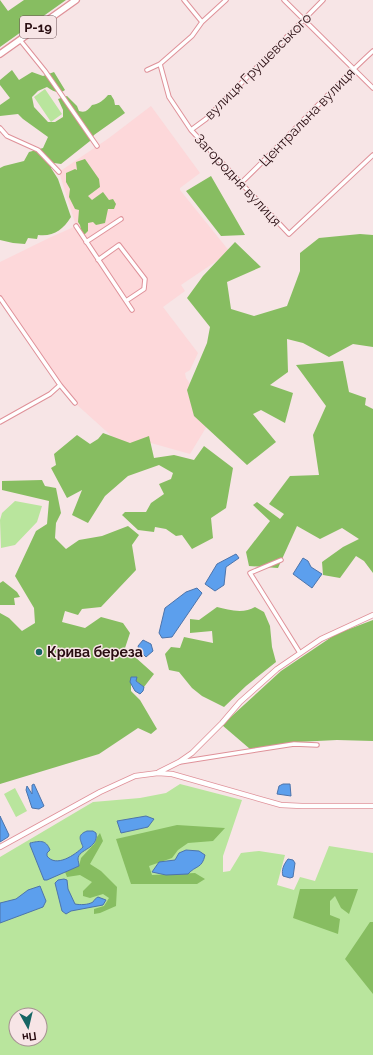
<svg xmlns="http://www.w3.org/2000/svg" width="373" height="1055" viewBox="0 0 373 1055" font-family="Raleway,sans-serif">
	<rect width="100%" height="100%" fill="#f7e5e6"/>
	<path fill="#fdd8da" d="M151 106 200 173 180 188V190L230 252 181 285 185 291 163 307 198 353 190 370 185 373 186 378 213 416 190 454 151 443 133 446 126 449 75 403 60 385 0 298V262L51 237 76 226 59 172 109 138Z"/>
	<path fill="#b9e59d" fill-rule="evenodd" d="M45 89 62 114 51 122 34 97Z
		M15 501 42 506 37 522 15 545 1 548 0 520 2 513Z
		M180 784 242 800 223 856V872L230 871 241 853 259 851 285 855 277 885 294 890 300 877 315 881 329 846 373 853V1055H0V857L93 802 140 798 166 793ZM16 1015H40V1039H16Z
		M15 788 27 811 16 817 4 794Z"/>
	<path fill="#87bd61" d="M0 0 8 11 24 0H66L0 47Z
		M12 70 19 80 32 72 43 76 54 72 65 90C59 95 53 91 47 87L38 91 32 97 34 107 48 122H55L63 117V110L58 99 67 96 77 106 79 111C86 113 88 110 92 105 99 104 104 100 108 95H111L114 100 115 105H119L125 113 94 135 90 141 61 164 54 163 51 168 58 179 71 217C63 230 53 237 38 235L37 239 28 238 25 244 13 243 0 240V168L4 166 24 161 29 152 43 148 48 137 23 119 18 114 0 116V105L10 98 0 85V80Z
		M85 159 99 179 100 187 88 196 92 200 103 192 109 200 113 199 116 204 114 209H108L105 223 96 225 93 222 88 223V231L85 234H82L80 225 78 222 79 210 75 209 69 197 70 189 66 182V173L75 169 77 170 76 162Z
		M211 176 245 235 221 236 186 191Z
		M360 234 373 235V347L353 344 329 357 303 343 287 339 288 372 270 385 293 393 285 423 261 410 253 414 276 442 247 465 194 416 187 390 207 343 210 327 187 298 203 276 235 242 261 267 227 282 231 309 254 316 287 306 300 271V253L319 238Z
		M343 361 349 392 366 398 365 405 373 409V573L364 561 356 556 340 578 323 575 322 562 343 547 359 539 342 528 320 539 297 526 278 568 249 566 246 552 270 521 253 505 257 502 280 519 284 514 269 504 290 476 319 475 313 435 326 406 296 365Z
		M103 433 130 443 149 436 154 458 174 455 194 460 204 446 233 468 226 508 211 518 213 538 192 549 182 535 176 536 166 529 155 527 154 532 138 530 122 515 125 512H146L151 503 164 494 159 484 171 479 173 473 159 465 128 476 105 496 88 523 72 515 82 490 67 498 51 468 56 465 54 454 77 435 90 444 98 439Z
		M42 480 45 486 56 488 61 513 56 523 55 538 66 549 79 540 102 536 128 526 139 535 132 545 136 570 101 607 82 609 78 615 65 611 62 622 85 628 101 617 123 623 130 633 125 648 154 674 144 687 131 677V691L140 700 157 729 151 734 138 728 99 754 0 784V613L9 618 22 631 35 623 34 608 15 576 36 531 47 524 49 501 2 490V481Z
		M3 581 17 592 20 597 14 598 15 605H0V583Z
		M217 607C228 610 244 614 255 607L264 612 270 626 272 647 276 662 246 686 224 707 202 696 192 688 179 672 169 670 165 654 171 647 180 648 184 637 213 643 212 631 190 633V619L199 620Z
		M373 620V741L337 740 297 742 250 749 222 725 281 671 336 634Z
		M177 825 225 828 213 841 188 843 178 850 172 858 149 866 152 875 195 873 205 879 197 884H131L116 839Z
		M100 833 103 841 90 864 101 871 117 887 116 906 100 913 94 914V909L104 906 109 898 103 894 90 898 83 896V891L92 882 80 875 67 877 65 872 79 866 81 858 95 843 97 837Z
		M300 889H358L349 914 341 908 335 896 330 901V915L340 919 338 934 293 918Z
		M370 922H373V994L345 959Z"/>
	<path fill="#5c9fed" stroke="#4d74ab" d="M236 554 239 558 226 567 224 585 215 591 205 584 217 564Z
		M303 558 308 561 311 567 322 574 312 588 293 574Z
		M197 588 202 593 172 637 162 638 159 633 165 608 186 592Z
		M143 640 151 644 153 651 146 657 139 650 138 646Z
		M131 677H137L136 681 144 687 143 691 140 694 135 691 130 682Z
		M34 784 44 806 39 809 32 808 26 790 27 786 32 794V785Z
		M283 784H290L291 796 277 794 279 786Z
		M0 816 9 835 8 837 0 842Z
		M146 816 154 819 148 827 121 833 117 821Z
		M87 831H93L96 833C99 849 78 849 78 859 78 861 79 863 79 866L47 880H44L30 845V843C39 841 46 839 50 850L47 853V856C56 868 75 855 83 847 80 839 77 835 87 831Z
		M186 850 199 851 205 855C202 869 196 865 188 874L166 875 152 872 159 862 175 860 179 853Z
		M288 859 293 860 295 863 293 877 290 878 283 876C281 870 284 864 288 859Z
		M64 879 67 880 68 889 75 904C80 905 88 905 93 902 94 900 96 898 98 897L106 900 103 905 71 911 66 914 62 911 55 883 58 880Z
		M40 886 46 901 43 907 0 923V903L16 899 28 890Z"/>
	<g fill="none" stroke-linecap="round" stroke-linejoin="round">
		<g stroke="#df9199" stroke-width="5.5">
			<path id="street" d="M184 0 202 22
				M284 0 373 88
				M20 40 45 71 97 146
				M160 64 169 97 191 130 289 234 373 155
				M147 70 160 64 192 36 202 22 226 0
				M0 128 7 136 38 150 59 172
				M191 130 206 119 323 0
				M242 182C286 140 327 93 373 51
				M76 226 132 310
				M86 242 121 219
				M98 260 119 245 145 279 144 289 126 301
				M0 298 60 385 75 403
				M0 422 50 394 60 385
				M281 560 250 573 300 653
				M180 762 294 744 317 745"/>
		</g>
		<g stroke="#df9199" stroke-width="6">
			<path id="secondary" d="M159 772 179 762 192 753 222 723 240 702 277 669 321 639 373 615
				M0 847 100 792 135 776 158 773 172 774 281 805 302 806H373"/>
		</g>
		<g stroke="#df9199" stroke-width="8">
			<path id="primary" d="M0 54 76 0"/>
		</g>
		<use href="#street" stroke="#fff" stroke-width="3.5"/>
		<use href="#secondary" stroke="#fff" stroke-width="4.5"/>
		<use href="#primary" stroke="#fff" stroke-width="5.5"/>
	</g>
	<circle fill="#166564" stroke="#f7e5e6" stroke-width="1.5" cx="39" cy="652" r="4"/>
	<g text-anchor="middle" stroke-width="3" stroke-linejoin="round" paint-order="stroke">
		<rect fill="#f7e5e6" stroke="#684e52" stroke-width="1" x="20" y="16" width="36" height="22" rx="3"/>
		<g font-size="13" font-weight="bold" fill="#2a0e12">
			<text x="38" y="32">Р-19</text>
		</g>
		<g font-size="14" fill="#2a0e12" stroke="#f7e5e6">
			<text transform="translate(258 66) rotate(-45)" y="5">вулиця Грушевського</text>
			<text transform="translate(307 117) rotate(-46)" y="5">Центральна вулиця</text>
			<text transform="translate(238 180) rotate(47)" y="5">Загородня вулиця</text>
		</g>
		<g font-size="14" font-weight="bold" fill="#2a0e12" stroke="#f7e5e6" text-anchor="start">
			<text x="47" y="657">Крива береза</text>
		</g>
	</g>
	<g transform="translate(28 1027) rotate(172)"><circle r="19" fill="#f7e5e6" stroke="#a58f91"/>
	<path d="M0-3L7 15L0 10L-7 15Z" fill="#166564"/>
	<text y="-6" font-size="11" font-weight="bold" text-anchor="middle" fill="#2a0e12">Пн</text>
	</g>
</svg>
